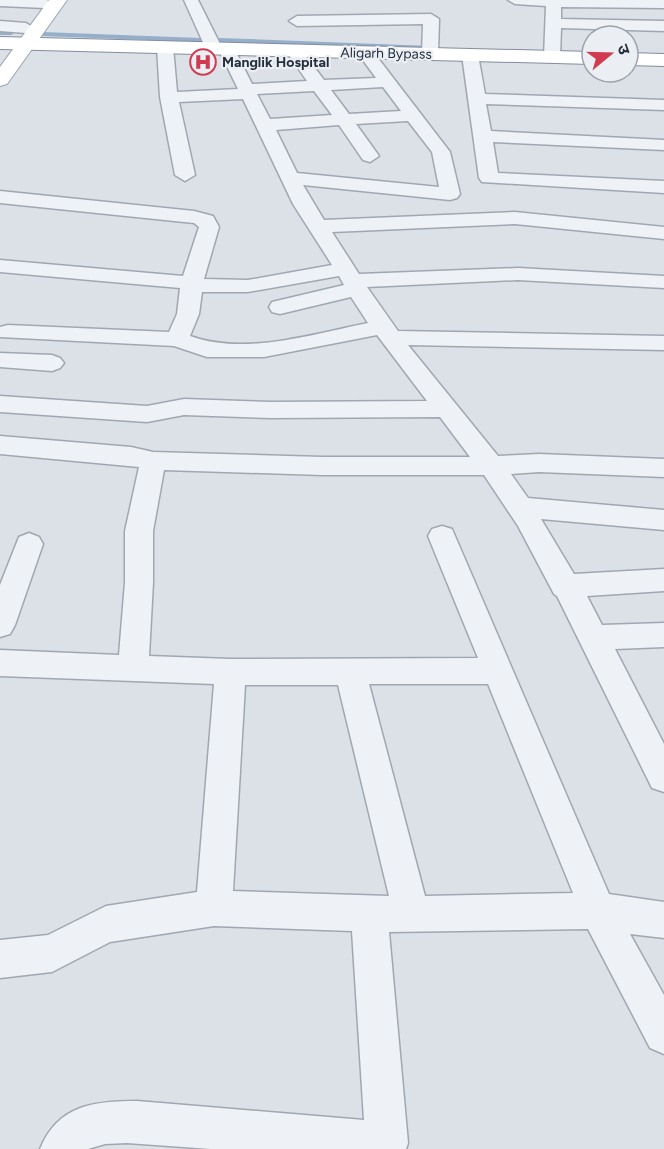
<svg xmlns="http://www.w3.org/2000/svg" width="664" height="1149" viewBox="0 0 664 1149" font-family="Figtree,'Noto Sans Devanagari',sans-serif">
	<rect width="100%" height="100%" fill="#dce0e7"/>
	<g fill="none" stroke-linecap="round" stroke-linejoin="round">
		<path stroke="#95aec9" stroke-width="4" d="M0 33H11
			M42 34 200 40
			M220 40 430 48"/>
		<g stroke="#a1a7b1" stroke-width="3">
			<path id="minor" d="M0 0H47L52 4 45 8 0 6Z
				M184 0H198L221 46H233L252 84 307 81 286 51 294 46 300 48 324 80 376 78 357 52 365 47 371 49 450 152 460 194 457 198 450 200 303 185 324 220 515 212 664 227V239L515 224 332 232 359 274 518 268 664 276V288L518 280 367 287 398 331 664 336V350L408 345 498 456 539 454 664 459V477L539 472 511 474 528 498 664 510V530L541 519 574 574 664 569V591L587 596 602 625 664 623V647L615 649 664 744V792L652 788 557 596 554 594 518 526 484 475H322L164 470 153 531V582L149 656 230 659 478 658 428 536 432 529 442 526 452 529 609 894 664 902V938L630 934 664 995V1054L650 1048 588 929 389 932 408 1143 406 1149H211L127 1143 105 1144 88 1149H40C58 1105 94 1101 137 1101L364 1120 352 931 214 926 110 942 52 972 0 978V940L48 935 106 906 197 892 214 684 0 676V650L119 655 125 582V531L139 467 0 454V436L131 447 153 452 322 457H470L440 417 272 418 184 415 147 422 0 412V396L147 406 184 399 272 402 427 401 377 335 264 357H207L174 346 0 337V327L8 325 169 332 177 314 180 288 0 272V260L183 276 199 227 194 223 0 203V191L194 211 213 216 219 227 204 279 248 280 332 265 293 204 243 99 179 102 195 175 185 181 175 175 160 97 157 47 159 44H171L173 47 177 92 238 89 220 52 214 54 206 49ZM383 87 401 111 349 114 331 90ZM314 91 332 115 270 119 257 94ZM408 121 432 152 439 187 297 173 276 130 339 125 363 160 370 162 379 156 356 124ZM339 276 344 285 272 302 269 307 272 312 280 314 351 297 368 323C312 334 246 356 190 336L199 314 202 292H248ZM369 684H488L573 893 425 896ZM245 685H338L389 896 233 891Z
				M508 0H664V8L561 7V19L664 21V31L561 28 560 57 552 62 544 57 546 6 515 4Z
				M431 14 439 19 438 54 430 59 422 54 423 24 297 26 289 21 297 16Z
				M0 21 26 23 34 28 26 33 0 31Z
				M470 50 478 55 485 94 664 100V110L486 104 491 131 664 140V150L493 142 498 173 664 181V193L482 182 479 178 462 55Z
				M0 353 52 355 60 358 64 363 60 368 52 371 0 367Z
				M29 533 39 537 43 544 15 625 10 634 0 637V585L19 537Z"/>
		</g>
		<g stroke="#9ba4b3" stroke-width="2">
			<path id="major" d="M49 0H67L7 84 0 86V67Z"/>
		</g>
		<g stroke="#838d9e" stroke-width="2">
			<path id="highway" d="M0 37 592 52V64L0 49Z
				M628 53 664 54V66L628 65Z"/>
		</g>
		<use href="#minor" fill="#eef1f5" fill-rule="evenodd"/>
		<use href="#major" fill="#fff" fill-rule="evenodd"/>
		<use href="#highway" fill="#fff" fill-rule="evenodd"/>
	</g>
	<defs>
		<g id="hospital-ring" transform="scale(1.35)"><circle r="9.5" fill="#ebeff4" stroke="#d23a50" stroke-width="1.5"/><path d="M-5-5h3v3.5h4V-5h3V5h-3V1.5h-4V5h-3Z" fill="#d23a50"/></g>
	</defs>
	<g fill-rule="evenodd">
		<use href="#hospital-ring" x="203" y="62"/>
	</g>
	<g text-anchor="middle" stroke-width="4.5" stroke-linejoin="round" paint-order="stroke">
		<g font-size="14" fill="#252e3d" stroke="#ebeff4">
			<text transform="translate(386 53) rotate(1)" y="5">Aligarh Bypass</text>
		</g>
		<g font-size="14" font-weight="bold" fill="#252e3d" stroke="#ebeff4" text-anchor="start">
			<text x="222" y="67">Manglik Hospital</text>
		</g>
	</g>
	<g transform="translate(610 54) rotate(71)"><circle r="28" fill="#ebeff4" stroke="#9ca2ab" stroke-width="1.5"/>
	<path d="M0-4.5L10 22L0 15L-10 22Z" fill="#d23a50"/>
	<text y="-9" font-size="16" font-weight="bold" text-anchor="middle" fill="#252e3d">उ</text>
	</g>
</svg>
